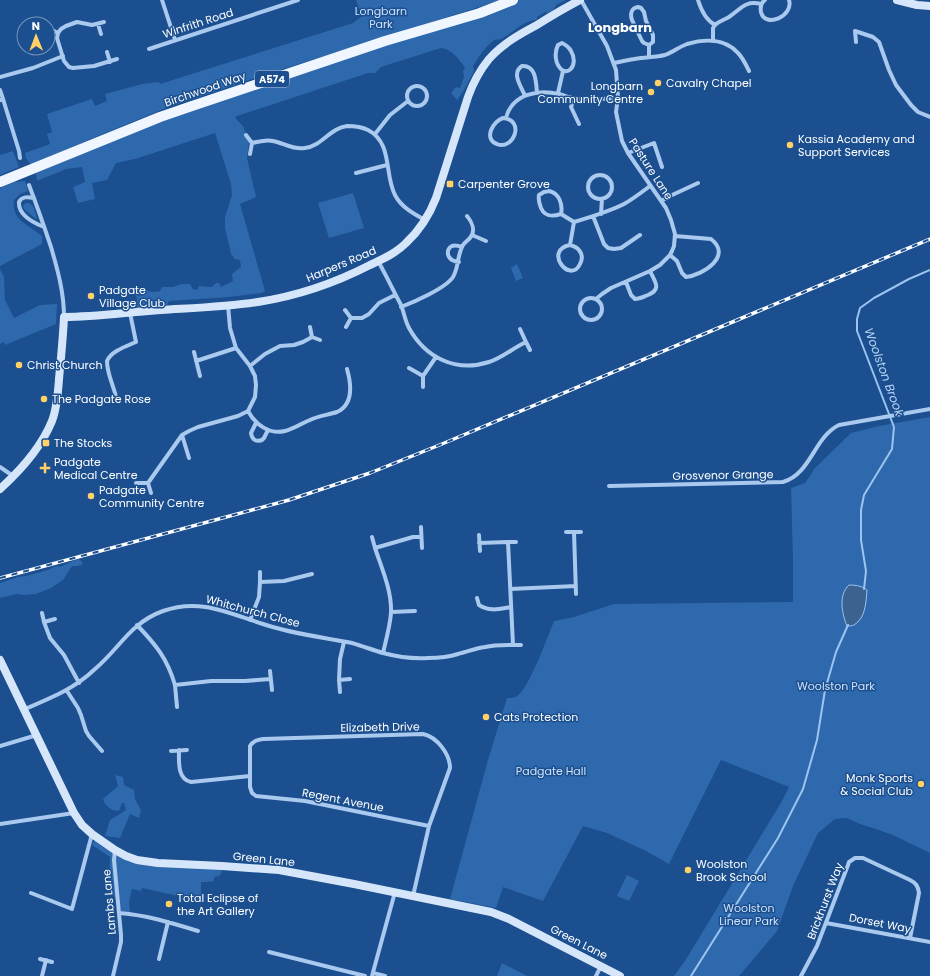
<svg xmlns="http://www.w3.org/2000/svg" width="930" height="976" viewBox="0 0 930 976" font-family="Poppins,sans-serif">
	<rect width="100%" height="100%" fill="#1b4f8f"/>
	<path fill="#2e69ad" d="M356 0H501L252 79 166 108 98 136 31 165 26 158 25 153 50 144 47 134 52 132 47 114 92 99 95 106 107 101 105 94 142 84 159 82 160 84 353 23 362 16Z
		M518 0H566L556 5 554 9 548 13 545 12 537 17V20C523 20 513 33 501 39 498 40 495 39 493 41 484 48 478 58 473 66L474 71 464 90 457 100 451 93 456 87 460 88 464 77 463 71 465 67C458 59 453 50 441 48L381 67 375 73H368L237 116 235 118 243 126 249 141 247 158 256 197 240 204 265 291 262 293 229 297 169 301 165 308 153 309 149 306 145 308 138 309 135 305 137 299 134 291 142 287C148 292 153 293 160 291L162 287H173L181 284H190L193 289 197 290 199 286 212 287 216 283H219L221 287 233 281 232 274 241 267 240 260 235 259 231 254 225 228V217L232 195 231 184 215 133 135 159 116 163 107 180 92 183 95 199 78 203 73 187 85 182 82 167 66 169 37 181 36 173 136 129 501 7Z
		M13 151 19 167 0 175V155Z
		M25 181 28 191 20 194 14 200C11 220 29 225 42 236V244L0 266V188L14 182Z
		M353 193 364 228 329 238 318 203Z
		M26 203H29L32 205 34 208 37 219H36L24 209 23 206Z
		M517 264 523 278 516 281 511 268Z
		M0 269 4 277 5 300 14 318 40 305 57 304 56 324 5 345 4 342 0 344Z
		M930 417V853L895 836 876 829 860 824 847 818 835 819 818 833 793 886 777 931 739 976H674L685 961 782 801 789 787 721 760 669 864 646 851 607 833 583 826 543 901 503 887 496 908 450 899 488 760 507 698C510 698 513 698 516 697 528 691 548 636 554 621L574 617 614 604 793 602V559L791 488 805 483 815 468 851 433 879 426Z
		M79 559 82 562V565L78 566H72L63 580 51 588 36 594 24 595 17 594 0 598V583L18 577 26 576 48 570 54 567 58 566 60 567 75 560Z
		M115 775 123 777 124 785 134 790 135 799 141 810 139 818 130 814 120 838 105 836 110 820 126 810 124 803H122L119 811 112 810 105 804 103 799 118 786Z
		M95 838 121 857 219 865 222 872 219 876 214 877V881L207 882H201V901L142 888 141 891 132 889 129 902 130 912 121 911 114 896 108 893 106 887 110 882C109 874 110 866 110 857L92 845Z
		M627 875 639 881 629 901 617 896Z
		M502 963 527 976H497Z"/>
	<path fill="#3c6290" stroke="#9cc4f0" d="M849 585C855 585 863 586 867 590 866 601 866 618 854 625 852 626 849 626 847 626 842 614 838 595 849 585Z"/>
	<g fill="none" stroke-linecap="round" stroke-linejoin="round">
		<path stroke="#9cc4f0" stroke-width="2" d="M864 589 866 571 861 540V510L864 495 892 449 894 427 857 331V319L860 308 874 298 909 279 930 270
			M691 976 778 838 803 789 817 740 825 690 836 652 848 625"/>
		<path stroke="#a9c9ee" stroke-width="4" d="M162 0 175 40
			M581 0 607 46 616 70 618 98 616 112 622 141 628 153 666 208 671 220 675 234 674 246 672 251 670 255 660 265 650 271 611 288 602 294 596 299
			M698 0C701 10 706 20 715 25L713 28V40
			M765 0C761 3 760 7 761 12 765 29 794 16 789 0
			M638 7 641 8 644 12 646 21 653 35V42L649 45 644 43 642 41 632 20C630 14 631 8 638 7Z
			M104 22 92 25 77 22 66 26 61 29 58 33 57 38 64 61 69 67 73 68 94 66 117 59
			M98 24 101 34
			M715 25C719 21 724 20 729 17 741 9 745 0 761 4
			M52 30 58 33
			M856 42 855 31 873 37 879 42 889 70 896 85 911 105 918 112 930 117
			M562 43C566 45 569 47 571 51 580 66 565 81 557 63 555 57 555 51 558 45Z
			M649 45V57
			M149 49 298 0
			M107 52 110 62
			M614 63C623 61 632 59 641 58 649 57 657 57 665 55 673 52 679 47 687 44 704 39 725 38 738 53 743 58 746 65 749 71
			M0 77 33 68 63 56
			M407 96a10 10 0 1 1 20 0a10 10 0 1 1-20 0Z
			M0 90 3 99
			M558 93 563 71
			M525 96C521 86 511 73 522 66 536 65 536 82 537 93
			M574 98 571 107 579 124
			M0 100 3 99 19 151 20 158
			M503 118C526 120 513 151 497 144 483 139 493 121 503 118Z
			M506 118C512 94 538 89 559 94 564 95 569 98 574 98 580 100 587 99 593 99 601 99 609 99 618 98
			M375 134 390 115 408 101
			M246 135 252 143 250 154
			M252 143C258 142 266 139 273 141 284 143 292 150 305 148 322 146 330 128 347 126 354 126 362 127 368 130 393 143 384 174 395 195 401 207 414 214 425 220
			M628 153 654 143 662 167
			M356 173 387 165
			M588 187a12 12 0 1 1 24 0a12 12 0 1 1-24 0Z
			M29 185C37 206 44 226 51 247 58 271 64 293 64 317
			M549 191C559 193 563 204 561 214 552 217 545 217 541 208 539 203 538 200 539 195L544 192Z
			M34 198C28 197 22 196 19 202 18 215 34 223 44 227
			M661 201 670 196 698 183
			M561 214 574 222C591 217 608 212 624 204 633 199 642 192 650 186
			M601 214 602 199
			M593 216 604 244 608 248 614 249 621 248 640 235
			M472 235 486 241
			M570 245C579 247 585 255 580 264 570 285 543 250 570 245Z
			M570 245 574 222
			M670 255 677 261 682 273 686 277C703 275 733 256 711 239L675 236
			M378 261C386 275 393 290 401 305 404 312 405 321 409 328 425 357 455 373 489 362 502 358 513 348 526 342L520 329
			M459 262C457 262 454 261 452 260 447 257 446 249 452 246 455 245 459 246 462 247
			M626 282 631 295 635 299C640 299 643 297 648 295 662 289 655 282 650 271
			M580 309a11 11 0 1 1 22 0a11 11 0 1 1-22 0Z
			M401 307C414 302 446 288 453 277 459 267 457 255 463 245 465 242 467 241 470 238 476 231 472 222 467 216
			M345 310 351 318H362L369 314 379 303 395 295
			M310 327 312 337 320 340
			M346 327 351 318
			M526 342 530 350
			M194 352 200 376
			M196 361 236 348
			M250 366 265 354 280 346 294 345 303 342 312 337
			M409 368 423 376V387
			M423 376 436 357
			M116 397C113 384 107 374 107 361 111 351 127 346 136 342L130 313
			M248 411C255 424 269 435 285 431 294 429 302 423 310 420 318 416 328 415 337 412 354 404 351 383 347 369
			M256 423 251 433C252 440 256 442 262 440L264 438 268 430
			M182 435 189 458
			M0 467 13 476
			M136 483H148L151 493
			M148 483 182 435 189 431 198 427 238 416 248 411 255 397 256 385 255 376 250 366 236 348 230 328 228 305
			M609 486 783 482C811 474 814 437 839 425L930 409
			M421 527 422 548
			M566 532H581
			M574 532 576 594
			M479 535 480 551
			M372 537 375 548
			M508 542H516
			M479 543 508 542 513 645
			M260 572V582
			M510 589 576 586
			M477 598 479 605C490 612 499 609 511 607
			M391 612 415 611
			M42 613 44 622 50 638 64 655 79 683
			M250 620 259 597 260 582 284 581 312 574
			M44 622 55 619
			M137 625C156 645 167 658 175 685L211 681H245L270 679
			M383 653C386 640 390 626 391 613 392 591 382 569 375 548L413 537H421
			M270 671 272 690
			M339 680 340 659 344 642
			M175 685 177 707
			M67 691 78 708 81 715 86 731 89 736 102 751
			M340 692 339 680 350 679
			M25 709C51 698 74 689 95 669 120 648 130 623 163 611 200 598 228 613 263 624 292 634 322 637 352 643 362 646 373 650 383 653 398 657 413 659 428 658 438 658 449 657 458 654 467 652 476 648 485 647 496 644 509 645 521 645
			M0 746 37 735
			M179 750C179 761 177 779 191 782L250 776
			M171 751 187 750
			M0 824 74 813
			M31 893 72 909 92 834
			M413 896 429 826 450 768C450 754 437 737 423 734L263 739C257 740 253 741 250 746V787L252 793 256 796 305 801 429 826
			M120 913C146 915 172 923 198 931
			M826 923 930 942
			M269 952 365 976
			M40 959 52 962
			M159 959 168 922
			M373 973 385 976
			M42 976 46 960
			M113 976 121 942V935L114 860 115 850
			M372 976 395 892
			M596 976 601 966
			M801 976 817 946 848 865 849 862 855 858H863L910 880C916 883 918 886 919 893L910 938"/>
		<path stroke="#d6e6fa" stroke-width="8" d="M897 0 917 5 930 6
			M0 489C21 470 41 448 52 421 57 408 58 393 59 379 61 358 63 338 64 317 96 317 129 312 161 310 193 308 226 307 258 302 297 296 335 283 370 265 383 259 396 253 406 243 420 230 429 216 436 198L468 97C473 83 480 70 489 59 502 44 520 34 537 25 551 16 565 8 580 0
			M0 660 74 813 82 825 92 834 115 850 126 856 137 860 158 863 222 866 279 870 354 884 491 912 509 919 620 976"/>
		<path stroke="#f0f6ff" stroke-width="10" d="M0 182 160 117 192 106 385 41 480 13 513 0"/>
		<g stroke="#fff" stroke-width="3.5">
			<path id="rail" d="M0 578 289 500 370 473 442 444 930 239"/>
		</g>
		<use href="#rail" stroke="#1b4f8f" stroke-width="2" stroke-dasharray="6" stroke-linecap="butt"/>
	</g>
	<g fill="#ffd166" stroke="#1b4f8f" stroke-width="1.5">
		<circle cx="658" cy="83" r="4"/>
		<circle cx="651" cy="92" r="4"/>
		<circle cx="790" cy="145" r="4"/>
		<rect x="446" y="180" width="8" height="8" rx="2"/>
		<circle cx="91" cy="296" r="4"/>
		<circle cx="19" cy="365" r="4"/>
		<circle cx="44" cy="399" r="4"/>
		<rect x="42" y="439" width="8" height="8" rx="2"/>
		<path d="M43 462h4v4h4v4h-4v4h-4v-4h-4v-4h4z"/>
		<circle cx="91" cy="496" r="4"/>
		<circle cx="486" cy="717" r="4"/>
		<circle cx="921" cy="784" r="4"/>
		<circle cx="688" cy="870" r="4"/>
		<circle cx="169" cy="904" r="4"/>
	</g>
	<g text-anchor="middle" stroke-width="3" stroke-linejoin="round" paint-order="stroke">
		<rect fill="#1b4f8f" stroke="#bbcadd" stroke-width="1" x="255" y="71" width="34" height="16" rx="3"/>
		<g font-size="10" font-weight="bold" fill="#fff">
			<text x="272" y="83">A574</text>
		</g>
		<g font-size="11" fill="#cfe3fa" stroke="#1b4f8f">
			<text x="381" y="15">Longbarn<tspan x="381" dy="13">Park</tspan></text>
			<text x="836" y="690">Woolston Park</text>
			<text x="551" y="775">Padgate Hall</text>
			<text x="749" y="912">Woolston<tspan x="749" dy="13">Linear Park</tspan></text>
		</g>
		<g font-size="11" fill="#fff" stroke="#1b4f8f">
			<text transform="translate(198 23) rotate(-18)" y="4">Winfrith Road</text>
			<text transform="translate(205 89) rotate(-19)" y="4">Birchwood Way</text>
			<text transform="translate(651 169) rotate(57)" y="4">Pasture Lane</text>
			<text transform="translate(341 264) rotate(-23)" y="4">Harpers Road</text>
			<text transform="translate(723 475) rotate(-1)" y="4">Grosvenor Grange</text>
			<text transform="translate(253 611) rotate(15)" y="4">Whitchurch Close</text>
			<text transform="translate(380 727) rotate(-1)" y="4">Elizabeth Drive</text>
			<text transform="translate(343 800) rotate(11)" y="4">Regent Avenue</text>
			<text transform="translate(264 859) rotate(6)" y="4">Green Lane</text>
			<text transform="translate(825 901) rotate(-69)" y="4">Brickhurst Way</text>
			<text transform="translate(109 902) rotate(-95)" y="4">Lambs Lane</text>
			<text transform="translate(880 923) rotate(11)" y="4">Dorset Way</text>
			<text transform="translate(579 942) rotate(27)" y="4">Green Lane</text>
		</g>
		<g font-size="11" fill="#fff" stroke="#1b4f8f" text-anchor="start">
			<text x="666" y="87">Cavalry Chapel</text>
			<text x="643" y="90" text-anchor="end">Longbarn<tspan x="643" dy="13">Community Centre</tspan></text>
			<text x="798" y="143">Kassia Academy and<tspan x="798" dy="13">Support Services</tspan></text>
			<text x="458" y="188">Carpenter Grove</text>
			<text x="99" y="294">Padgate<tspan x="99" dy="13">Village Club</tspan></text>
			<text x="27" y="369">Christ Church</text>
			<text x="52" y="403">The Padgate Rose</text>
			<text x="54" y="447">The Stocks</text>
			<text x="54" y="466">Padgate<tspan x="54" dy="13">Medical Centre</tspan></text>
			<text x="99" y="494">Padgate<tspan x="99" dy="13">Community Centre</tspan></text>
			<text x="494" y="721">Cats Protection</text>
			<text x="913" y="782" text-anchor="end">Monk Sports<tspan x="913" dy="13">&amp; Social Club</tspan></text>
			<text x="696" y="868">Woolston<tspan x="696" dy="13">Brook School</tspan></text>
			<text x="177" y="902">Total Eclipse of<tspan x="177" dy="13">the Art Gallery</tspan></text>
		</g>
		<g font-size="12" font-style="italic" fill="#b5d3f5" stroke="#1b4f8f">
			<text transform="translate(884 372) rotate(70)" y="4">Woolston Brook</text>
		</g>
		<g font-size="13" font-weight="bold" fill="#fff" stroke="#1b4f8f">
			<text x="620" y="32">Longbarn</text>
		</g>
	</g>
	<g transform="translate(36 36) rotate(359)"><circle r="19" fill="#1b4f8f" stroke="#7695bc"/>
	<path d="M0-3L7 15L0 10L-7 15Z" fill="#ffd166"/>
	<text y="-6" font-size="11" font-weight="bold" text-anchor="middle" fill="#ffffff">N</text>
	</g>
</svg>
